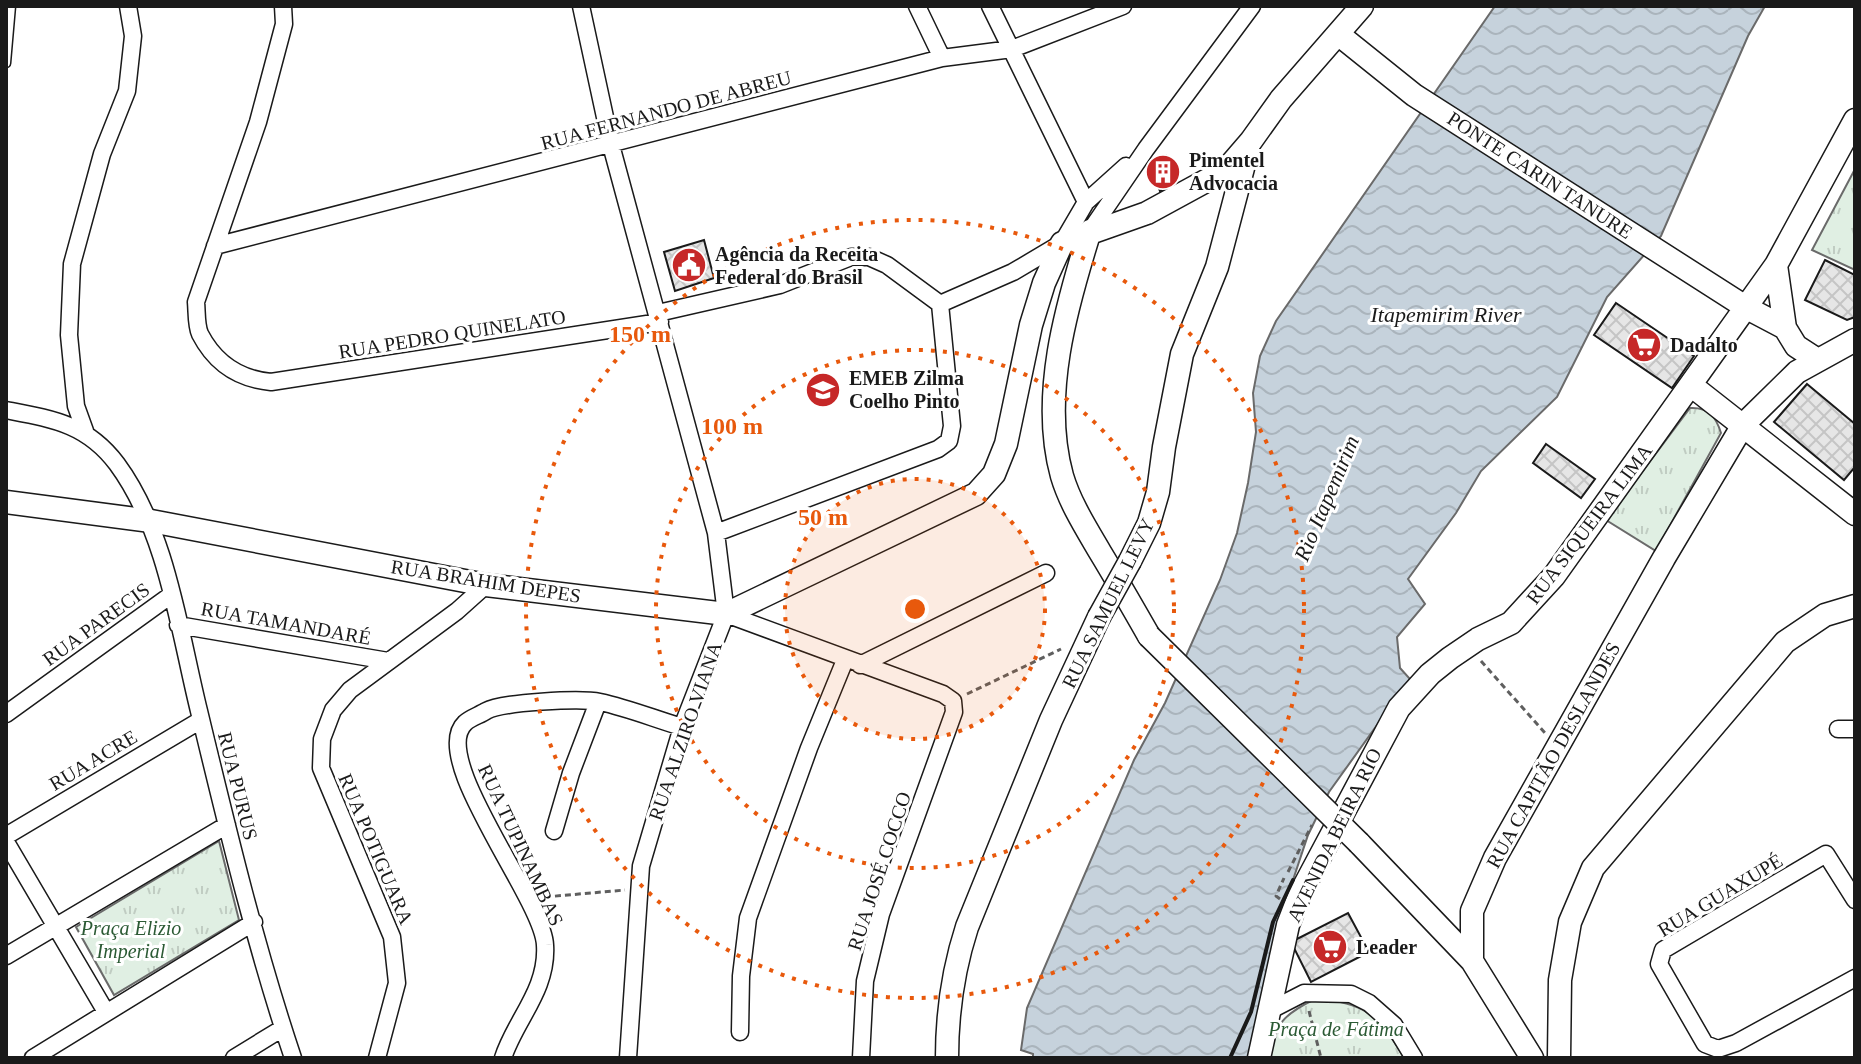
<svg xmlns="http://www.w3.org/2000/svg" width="1861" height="1064" viewBox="0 0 1861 1064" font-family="Georgia,serif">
	<defs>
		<pattern id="grass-tufts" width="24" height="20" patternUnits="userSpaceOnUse" patternTransform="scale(2)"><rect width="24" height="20" fill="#e0efe3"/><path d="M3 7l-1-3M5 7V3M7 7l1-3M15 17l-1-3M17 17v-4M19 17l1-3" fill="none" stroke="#c0ccc2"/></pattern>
		<pattern id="water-waves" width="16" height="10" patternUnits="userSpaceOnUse" patternTransform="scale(2)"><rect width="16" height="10" fill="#c6d2dc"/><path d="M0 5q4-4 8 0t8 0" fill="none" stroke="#aab4bc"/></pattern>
		<pattern id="building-cross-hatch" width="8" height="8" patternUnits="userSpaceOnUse" patternTransform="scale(2)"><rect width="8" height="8" fill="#e6e6e6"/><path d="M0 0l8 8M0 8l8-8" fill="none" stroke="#c5c5c5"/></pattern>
	</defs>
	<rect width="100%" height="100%" fill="#fff"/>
	<path fill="url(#grass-tufts)" stroke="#6a6a6a" stroke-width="2" d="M1855 169V270L1812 250Z
		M1690 408C1709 407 1716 417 1721 433L1656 551 1606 520Z
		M219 841 239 920 114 995 76 927Z
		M1315 999C1365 1001 1380 1017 1404 1058H1267C1277 1023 1282 1015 1315 999Z"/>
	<path fill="url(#water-waves)" stroke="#6a6a6a" stroke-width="2" d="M1495 6H1765L1748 36 1661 236 1607 297 1557 397 1481 471 1456 513 1408 579 1425 604 1397 637 1400 668 1410 679 1329 792 1308 835 1293 880 1252 1058H1033V1054L1021 1050 1027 1008 1134 760 1165 703 1220 580 1237 533 1248 483 1256 432 1253 393 1260 356 1276 321Z"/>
	<path fill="url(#building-cross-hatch)" stroke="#1a1a1a" stroke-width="2" d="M1166 156 1177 182 1160 191 1150 165Z
		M704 240 714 278 675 291 664 252Z
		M1825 260 1855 275V317L1847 320 1805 300Z
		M1616 303 1694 356 1672 388 1594 335Z
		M1807 384 1855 424V467L1844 480 1774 422Z
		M1546 444 1595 479 1581 498 1533 463Z
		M1348 913 1369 952 1311 982 1291 942Z"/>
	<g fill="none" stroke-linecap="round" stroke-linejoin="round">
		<g stroke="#1a1a1a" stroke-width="11">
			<path id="lane" d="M6 63 11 6"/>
		</g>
		<g stroke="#1a1a1a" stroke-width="19">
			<path id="street" d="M283 6 284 24 258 122 196 302C197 312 196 325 200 334 215 363 239 379 271 382L660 322
				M581 6 611 145 716 533 726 614 682 727 641 866 628 1058
				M917 6 942 58
				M990 6 1086 202
				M1090 231 1146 149 1252 6
				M215 246 942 58 1012 49 1123 6
				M940 304 1013 272 1062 243 1086 202 1126 166
				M658 313 780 285 851 257H869L887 265 940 304
				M6 410C53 419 87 424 117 464 167 532 179 630 199 711 227 827 255 945 293 1058
				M85 431 76 406 69 335 72 264 102 154 127 91 133 36 128 6
				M716 533 938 449 949 441 952 426 940 304
				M726 614 943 694 953 701 954 712 881 914 865 981 861 1058
				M178 625 388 661
				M860 665 1046 573
				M6 714 171 595
				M1838 729H1855
				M554 831 571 773 598 702
				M6 836 201 720
				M6 842 106 1012
				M1855 900 1826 854 1663 950 1659 964 1705 1044 1718 1049 1736 1043 1855 978
				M6 956 227 825
				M1271 1010 1304 993 1351 994 1369 1003 1394 1025 1414 1058
				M740 1032 741 976 748 918 809 748 845 660
				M33 1058 254 922
				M234 1058 283 1028
				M377 1058 397 983 392 937 321 768 322 739 333 710 350 690 457 611 486 585
				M503 1058C515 1020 548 990 545 945 543 899 428 758 465 723 470 718 480 715 486 711 502 702 581 698 600 702 628 708 655 719 682 727"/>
		</g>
		<g stroke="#1a1a1a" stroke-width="25">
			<path id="secondary" d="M1338 34 1414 95 1747 308 1785 328
				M1090 231C1066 307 1040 397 1062 476 1070 503 1086 528 1100 552 1117 580 1133 608 1149 636
				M1776 265 1785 328 1796 346 1816 359
				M1692 386 1855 514
				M6 502 151 521 486 585 726 614 976 494 994 474 1006 444 1031 325 1044 283 1062 243 1147 213 1226 170 1251 141 1281 99 1362 6
				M1130 561 1149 523 1158 492 1164 447 1182 354 1217 267 1248 149
				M1359 843 1472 961 1532 1058
				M1472 961V911L1495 858 1664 558 1743 425 1797 372 1855 340
				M947 1058C947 1013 953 970 967 927L1051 720 1099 617
				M1259 1058 1288 925 1300 894 1399 708 1430 674 1450 658 1478 639 1511 623 1554 576 1776 265 1855 120
				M1559 1058 1560 980 1570 922 1593 868 1785 642 1825 615 1855 606"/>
		</g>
		<path stroke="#5f5f5f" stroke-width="3" stroke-dasharray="6 4" stroke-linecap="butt" d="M1481 661 1545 733
			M967 694 1061 649
			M1288 872 1312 825
			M545 897 625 890
			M1280 899 1276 896 1284 878
			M1309 1011 1321 1058"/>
		<use href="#lane" stroke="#fff" stroke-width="8"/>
		<use href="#street" stroke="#fff" stroke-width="16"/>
		<use href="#secondary" stroke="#fff" stroke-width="22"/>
		<g stroke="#1a1a1a" stroke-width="25" stroke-linecap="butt">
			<path id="secondary-bridge" d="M1099 617 1130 561
				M1149 636 1359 843"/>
		</g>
		<use href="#secondary-bridge" stroke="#fff" stroke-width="22"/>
		<path stroke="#1a1a1a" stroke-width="4" d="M1230 1058 1251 1012 1273 922 1293 880"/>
	</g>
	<circle cx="915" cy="609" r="130" fill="#e8590c" fill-opacity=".12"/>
	<g fill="none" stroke="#e8590c" stroke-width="4" stroke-dasharray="4 8">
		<circle cx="915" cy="609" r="130"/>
		<circle cx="915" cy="609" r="259"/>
		<circle cx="915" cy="609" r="389"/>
	</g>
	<defs>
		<g id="building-disc" transform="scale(1.8)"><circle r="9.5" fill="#c62828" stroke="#fff"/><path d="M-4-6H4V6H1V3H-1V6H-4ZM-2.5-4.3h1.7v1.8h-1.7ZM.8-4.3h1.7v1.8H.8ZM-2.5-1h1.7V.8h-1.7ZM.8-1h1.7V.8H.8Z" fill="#fff"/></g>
		<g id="civic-disc" transform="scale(1.8)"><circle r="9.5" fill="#c62828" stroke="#fff"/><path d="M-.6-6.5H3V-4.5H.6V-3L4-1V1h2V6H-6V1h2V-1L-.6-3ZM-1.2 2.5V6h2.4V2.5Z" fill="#fff"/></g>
		<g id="supermarket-disc" transform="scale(1.8)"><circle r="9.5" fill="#c62828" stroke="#fff"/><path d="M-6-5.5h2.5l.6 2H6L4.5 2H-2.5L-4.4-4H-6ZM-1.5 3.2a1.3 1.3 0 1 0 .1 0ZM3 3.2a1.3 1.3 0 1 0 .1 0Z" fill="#fff"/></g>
		<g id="school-disc" transform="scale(1.8)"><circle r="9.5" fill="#c62828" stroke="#fff"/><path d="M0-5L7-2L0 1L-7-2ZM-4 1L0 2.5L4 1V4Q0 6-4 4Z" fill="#fff"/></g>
	</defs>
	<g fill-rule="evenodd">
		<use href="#building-disc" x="1163" y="172"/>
		<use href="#civic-disc" x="689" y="265"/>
		<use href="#supermarket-disc" x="1644" y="345"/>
		<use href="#school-disc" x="823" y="390"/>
		<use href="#supermarket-disc" x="1330" y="947"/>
	</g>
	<g text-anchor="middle" stroke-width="6" stroke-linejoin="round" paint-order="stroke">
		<g font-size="20" fill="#1a1a1a" stroke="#fff">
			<text transform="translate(666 110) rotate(-15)" y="7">RUA FERNANDO DE ABREU</text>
			<text transform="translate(1540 175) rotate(33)" y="7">PONTE CARIN TANURE</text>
			<text transform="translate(452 334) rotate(-9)" y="7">RUA PEDRO QUINELATO</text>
			<text transform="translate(1589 524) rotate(-53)" y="7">RUA SIQUEIRA LIMA</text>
			<text transform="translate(486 581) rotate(9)" y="7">RUA BRAHIM DEPES</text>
			<text transform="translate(1108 603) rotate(-64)" y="7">RUA SAMUEL LEVY</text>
			<text transform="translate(286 623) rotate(10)" y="7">RUA TAMANDARÉ</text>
			<text transform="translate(96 624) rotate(-36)" y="7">RUA PARECIS</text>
			<text transform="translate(685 731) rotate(-71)" y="7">RUA ALZIRO VIANA</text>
			<text transform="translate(1553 755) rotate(-61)" y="7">RUA CAPITÃO DESLANDES</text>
			<text transform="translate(93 760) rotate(-31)" y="7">RUA ACRE</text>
			<text transform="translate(238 786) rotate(76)" y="7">RUA PURUS</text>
			<text transform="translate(1334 835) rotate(-64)" y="7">AVENIDA BEIRA RIO</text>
			<text transform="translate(521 845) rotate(65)" y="7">RUA TUPINAMBAS</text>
			<text transform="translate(376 849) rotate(67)" y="7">RUA POTIGUARA</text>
			<text transform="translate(879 871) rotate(-72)" y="7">RUA JOSÉ COCCO</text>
			<text transform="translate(1720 895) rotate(-31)" y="7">RUA GUAXUPÉ</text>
		</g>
		<g font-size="20" font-weight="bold" fill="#1a1a1a" stroke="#fff" text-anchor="start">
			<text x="1189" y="167">Pimentel<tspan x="1189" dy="23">Advocacia</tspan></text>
			<text x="715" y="261">Agência da Receita<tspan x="715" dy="23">Federal do Brasil</tspan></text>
			<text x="1670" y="352">Dadalto</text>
			<text x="849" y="385">EMEB Zilma<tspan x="849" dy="23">Coelho Pinto</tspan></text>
			<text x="1356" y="954">Leader</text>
		</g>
		<g font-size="20" font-style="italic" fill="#2b5a34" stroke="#fff">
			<text x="131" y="935">Praça Elizio<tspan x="131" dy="23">Imperial</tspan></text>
			<text x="1336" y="1036">Praça de Fátima</text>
		</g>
		<g font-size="22" font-style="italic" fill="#1a1a1a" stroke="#fff">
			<text x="1446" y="322">Itapemirim River</text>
			<text transform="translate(1326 498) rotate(-67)" y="8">Rio Itapemirim</text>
		</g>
	</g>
	<circle cx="915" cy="609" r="12" fill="#e8590c" stroke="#fff" stroke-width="4"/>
	<g font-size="24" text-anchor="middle" font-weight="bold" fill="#e8590c" stroke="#fff" stroke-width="6" stroke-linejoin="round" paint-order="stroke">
		<text x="640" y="342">150 m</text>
		<text x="732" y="434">100 m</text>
		<text x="823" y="525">50 m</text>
	</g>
	<rect width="1861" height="1064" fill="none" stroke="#1a1a1a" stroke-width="16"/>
</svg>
